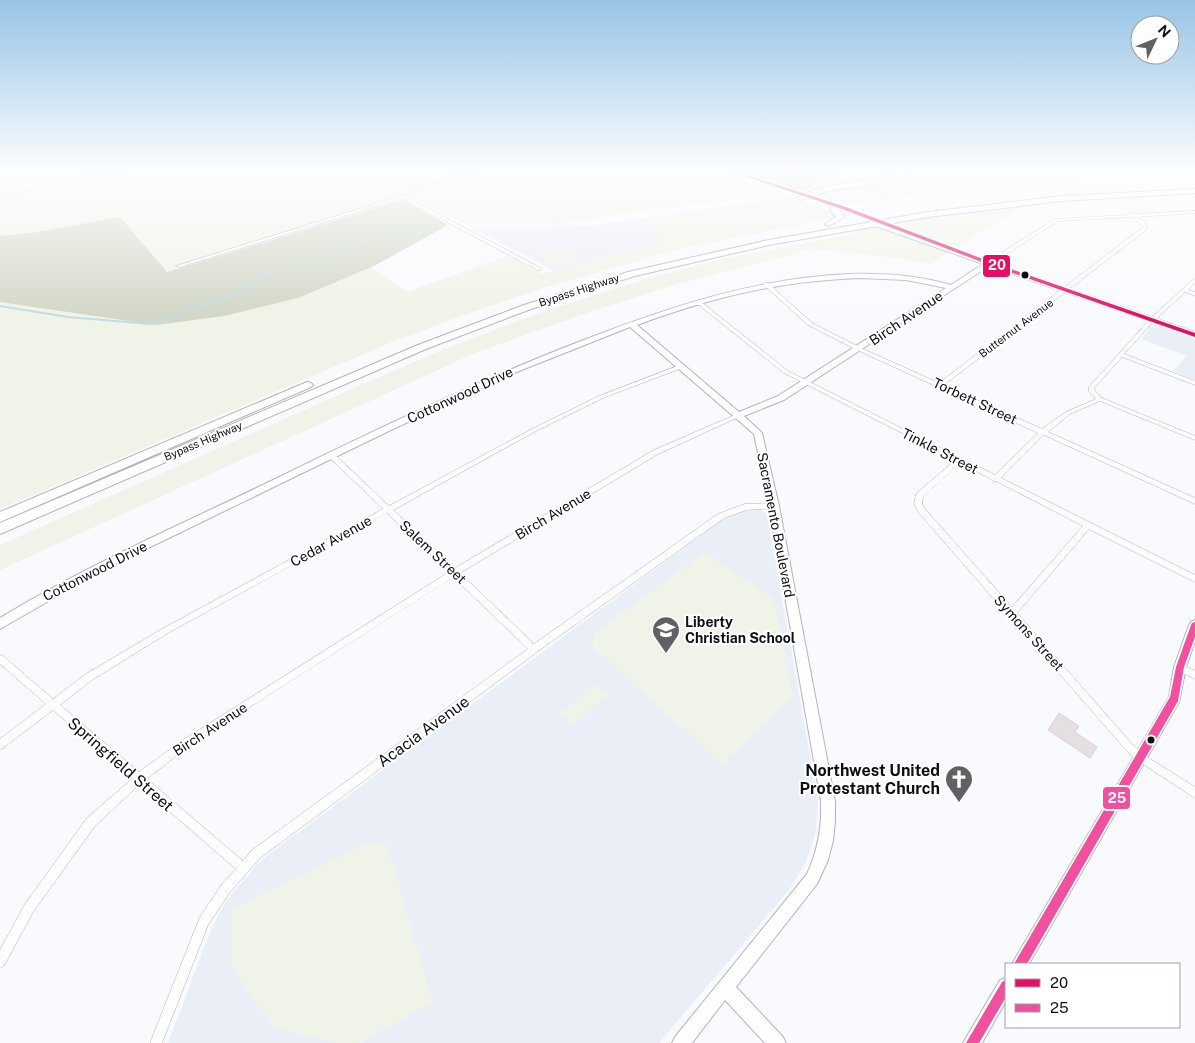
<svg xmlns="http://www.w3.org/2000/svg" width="1195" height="1043" viewBox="0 0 1195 1043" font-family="'Public Sans',sans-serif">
	<rect width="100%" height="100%" fill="#f8fafd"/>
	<path fill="#eaeef7" d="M840 170H901L877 179 803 191Z
		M913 170 953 178 968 188 842 205 815 195 828 191 886 182Z
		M1032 170H1195V176L1157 177 1154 175 1046 179Z
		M645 218 665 241 555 271 473 228 580 227Z
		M1153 325H1158L1195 338V380L1173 371 1187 356 1141 339Z
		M761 510 767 515 818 800 816 832 805 864 789 890 659 1043H168L210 932 219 913 229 897 256 866 269 854 723 519 744 511Z"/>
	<path fill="#f0f3e7" d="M0 170H483L398 196 448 225 370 267 407 292 507 256 542 274 664 241 645 218 791 197 836 215 834 218 675 250 543 288 467 314 397 340 0 509Z
		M497 170H717L783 194 617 214 566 223 538 224H465L411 197Z
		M917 170H1032L1049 181 968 188 953 178Z
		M1022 204 1024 206 956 247 906 228 903 224 907 220Z
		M870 227 883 229 949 252 930 264 897 258 811 249 677 284 589 312 475 353 0 570V545L386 374 442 350 548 310 649 278 718 260 851 234Z
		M566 249 581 260 554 267 540 256Z
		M705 552 774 599 793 697 722 764 592 647 593 634Z
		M595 684 608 695 573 725 560 712Z
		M372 841 387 846 433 1002 359 1043H337L275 1028 232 968 231 909Z"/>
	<path fill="#d3d7c7" d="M140 170 92 183 82 171 85 170Z
		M466 170H483L435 185 429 181Z
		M741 170H840L803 191Z
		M403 200 448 225 374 266 298 298 224 316 156 325 0 302V236L43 231 120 217 167 272Z"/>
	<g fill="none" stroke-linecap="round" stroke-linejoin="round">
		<path stroke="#c1dce4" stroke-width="1" d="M0 198 116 170
			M269 274 299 262 358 250C362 246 364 241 368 238 386 227 415 227 435 225"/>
		<path stroke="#c1dce4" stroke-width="2" d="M0 306 68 317 150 324 165 320 188 309 221 301 257 282 261 277 272 273"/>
	</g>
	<path fill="#e5dfe2" stroke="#d5d5d6" d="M1059 713 1079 726 1075 732 1097 747 1090 758 1048 730Z"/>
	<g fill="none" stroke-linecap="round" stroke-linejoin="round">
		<g stroke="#b3b4b6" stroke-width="1">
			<path id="street" d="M484 170H490L406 197 541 268V270H537L402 198 180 267 176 266Z
				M1195 211V213L1137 217 1144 221 1147 227 1146 230 944 385 1042 429 1066 412 1096 399 1089 392V387L1150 319 1195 278V283L1188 290 1195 292V296L1185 292 1154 321 1124 354 1195 381V385L1122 357 1094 388 1095 391 1102 398 1195 436V440L1100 401 1070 414 1048 432 1195 498V504L1044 435 1001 478 1195 575V582L1089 529 1017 613 1132 744 1144 755 1195 787V798L1138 761 1126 750 1010 617 1008 616 1007 614 919 513 914 504 916 494 955 460 784 373 695 302 700 301 788 371 995 475 1038 433 857 350 808 325 764 285V283H768L812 323 861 348 939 383 1143 227 1140 223 1132 217 1058 221 991 264H987V262L1055 219 1128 215 1130 213 1133 214ZM960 463 991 479 993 481H996L1083 526 1012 607 925 509 922 504 923 497Z
				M680 365 683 367 682 368 603 398 536 431 393 510 455 568 654 450 737 414H741L742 415 741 416 658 454 460 573 534 644 718 514 745 504 774 503 778 506 777 508 746 510 724 518 537 652 260 858 230 892 208 925 162 1043H150L200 917 222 884 236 869 139 785 95 826 33 912 4 966 0 968V950L25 904 87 818 132 779 53 710 3 748 0 749V739L46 704 0 664V655L3 656 53 699 86 674 162 629 383 509 329 457 328 455 329 453H333L389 506 532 429 599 396ZM387 513 449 572 183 740 139 772 60 705 92 680 168 633ZM453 577 528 649 252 850 243 861 147 779 189 746Z
				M1180 663 1195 671V679L1177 670 1176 667 1177 664Z"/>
		</g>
		<g stroke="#b3b4b6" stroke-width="2">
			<path id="secondary" d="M905 170H912C889 186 856 185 830 191 819 193 810 197 800 200L797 198C823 181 873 184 905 170Z
				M870 222H874L1195 332V337L989 266 784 400 744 416 762 433 779 506 835 801V821L833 841 828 860 817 884 736 987 783 1037 786 1043H765L725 1000 692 1043H672L675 1037 807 874C818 850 822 827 821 801L769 506 754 434 630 327 514 373 391 430 101 571 0 629V618C87 565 180 525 271 481 373 431 475 382 581 341 667 308 755 278 849 274 883 273 917 275 951 285L983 264 870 224ZM860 278 906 280 946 288 778 396 739 412 637 325C714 297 778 281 860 278Z
				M1195 620V641L1186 667 1179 702 1029 964H1012L1169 697 1174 667 1189 625 1191 622Z
				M1006 978V1001L982 1043H963L1000 980Z"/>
		</g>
		<g stroke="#b3b4b6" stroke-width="2">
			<path id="primary" d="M729 170 759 177 884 221 879 222 755 179 729 172Z"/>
		</g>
		<g stroke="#b3b4b6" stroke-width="2">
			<path id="highway" d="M1195 189V193L1061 201 928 217 769 245 635 276 531 309 426 349 0 534V523L418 345 524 305 628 272 769 240 928 212 1061 196Z
				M831 208H837L845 217 829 226 825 224 836 217 830 210Z
				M307 382 311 383 313 385 311 387 0 522V512Z"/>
		</g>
		<use href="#street" fill="#fefeff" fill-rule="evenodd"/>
		<use href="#secondary" fill="#fefeff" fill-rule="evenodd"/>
		<use href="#primary" fill="#fefeff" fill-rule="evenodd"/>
		<use href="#highway" fill="#fefeff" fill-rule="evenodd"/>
		<g stroke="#fff" stroke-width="3">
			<path id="bus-1" d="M726 170H732L846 207 991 262 1195 333V337L987 264 842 209Z"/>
		</g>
		<g stroke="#fff" stroke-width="3">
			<path id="bus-2" d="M1195 622V637L1184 667 1178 701 1027 964H1014L1170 697 1176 667 1191 625 1192 623Z
				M1006 980V997L979 1043H966L1002 982Z"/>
		</g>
		<use href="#bus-1" fill="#e60f63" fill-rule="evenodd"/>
		<use href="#bus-2" fill="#ef519e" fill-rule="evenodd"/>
	</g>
	<linearGradient id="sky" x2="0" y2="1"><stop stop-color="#98c4e6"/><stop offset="0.54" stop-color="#fcfdfe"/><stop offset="1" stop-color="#fcfdfe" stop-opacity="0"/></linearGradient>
	<rect width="1195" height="316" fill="url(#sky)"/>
	<defs>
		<g id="school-pin" transform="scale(1.4375)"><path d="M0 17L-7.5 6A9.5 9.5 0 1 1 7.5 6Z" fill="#606164" stroke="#fff"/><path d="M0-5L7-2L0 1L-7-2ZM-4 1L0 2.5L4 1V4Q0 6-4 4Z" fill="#fff"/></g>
		<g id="church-pin" transform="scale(1.4375)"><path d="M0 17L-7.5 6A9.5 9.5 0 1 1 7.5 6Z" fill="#606164" stroke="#fff"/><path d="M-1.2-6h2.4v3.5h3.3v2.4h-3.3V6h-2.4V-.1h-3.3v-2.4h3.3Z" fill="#fff"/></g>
	</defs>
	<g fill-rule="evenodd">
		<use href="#school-pin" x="666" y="630"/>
		<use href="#church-pin" x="959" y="779"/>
	</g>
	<g fill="#0e0f11" stroke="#fff" stroke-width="2">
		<circle cx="1025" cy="275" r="4.5"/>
		<circle cx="1151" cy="740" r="4.5"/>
	</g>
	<g text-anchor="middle" stroke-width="4" stroke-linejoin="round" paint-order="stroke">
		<g font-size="11" fill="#0e0f11" stroke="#fff">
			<text transform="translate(579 290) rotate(-18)" y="4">Bypass Highway</text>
			<text transform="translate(1016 328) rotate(-37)" y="4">Butternut Avenue</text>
			<text transform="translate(203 441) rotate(-23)" y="4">Bypass Highway</text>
		</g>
		<g font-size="14" fill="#0e0f11" stroke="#fff">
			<text transform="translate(906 318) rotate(-34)" y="5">Birch Avenue</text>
			<text transform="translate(460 395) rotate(-25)" y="5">Cottonwood Drive</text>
			<text transform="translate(975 401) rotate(25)" y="5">Torbett Street</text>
			<text transform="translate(940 451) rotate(27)" y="5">Tinkle Street</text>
			<text transform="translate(553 514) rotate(-31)" y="5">Birch Avenue</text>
			<text transform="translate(776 525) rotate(79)" y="5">Sacramento Boulevard</text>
			<text transform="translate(331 541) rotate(-29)" y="5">Cedar Avenue</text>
			<text transform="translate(433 552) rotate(43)" y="5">Salem Street</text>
			<text transform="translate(95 571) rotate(-27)" y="5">Cottonwood Drive</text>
			<text transform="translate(1029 633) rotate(48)" y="5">Symons Street</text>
			<text transform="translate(210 729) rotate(-33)" y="5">Birch Avenue</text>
		</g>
		<g font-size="14" font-weight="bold" fill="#0e0f11" stroke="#fff" text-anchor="start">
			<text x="685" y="627">Liberty<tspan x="685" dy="16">Christian School</tspan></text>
		</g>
		<g font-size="16" fill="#0e0f11" stroke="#fff">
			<text transform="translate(423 731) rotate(-36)" y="6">Acacia Avenue</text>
			<text transform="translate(121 764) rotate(41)" y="6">Springfield Street</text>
		</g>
		<g font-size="16" font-weight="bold" fill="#0e0f11" stroke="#fff" text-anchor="end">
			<text x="940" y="776">Northwest United<tspan x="940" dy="18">Protestant Church</tspan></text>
		</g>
	</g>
	<g stroke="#fff" stroke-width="2">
		<rect x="982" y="254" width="29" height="24" rx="5" fill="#e60f63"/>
		<rect x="1102" y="786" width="29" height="24" rx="5" fill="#ef519e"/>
	</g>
	<g font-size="14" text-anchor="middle" font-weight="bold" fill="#fff">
		<text x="997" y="270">20</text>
		<text x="1117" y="803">25</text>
	</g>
	<rect x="1005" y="963" width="175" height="65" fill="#ffffff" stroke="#9f9fa0"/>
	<rect x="1015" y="979" width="25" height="8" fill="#e60f63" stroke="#9f9fa0"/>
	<text x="1050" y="988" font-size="15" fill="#0e0f11">20</text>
	<rect x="1015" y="1004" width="25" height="8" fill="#ef519e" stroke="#9f9fa0"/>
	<text x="1050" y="1013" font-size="15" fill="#0e0f11">25</text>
	<g transform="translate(1155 40) rotate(47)"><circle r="24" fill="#ffffff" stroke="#9f9fa0"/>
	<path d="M0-4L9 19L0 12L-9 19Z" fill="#606164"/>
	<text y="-8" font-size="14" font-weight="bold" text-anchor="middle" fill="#0e0f11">N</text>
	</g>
</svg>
